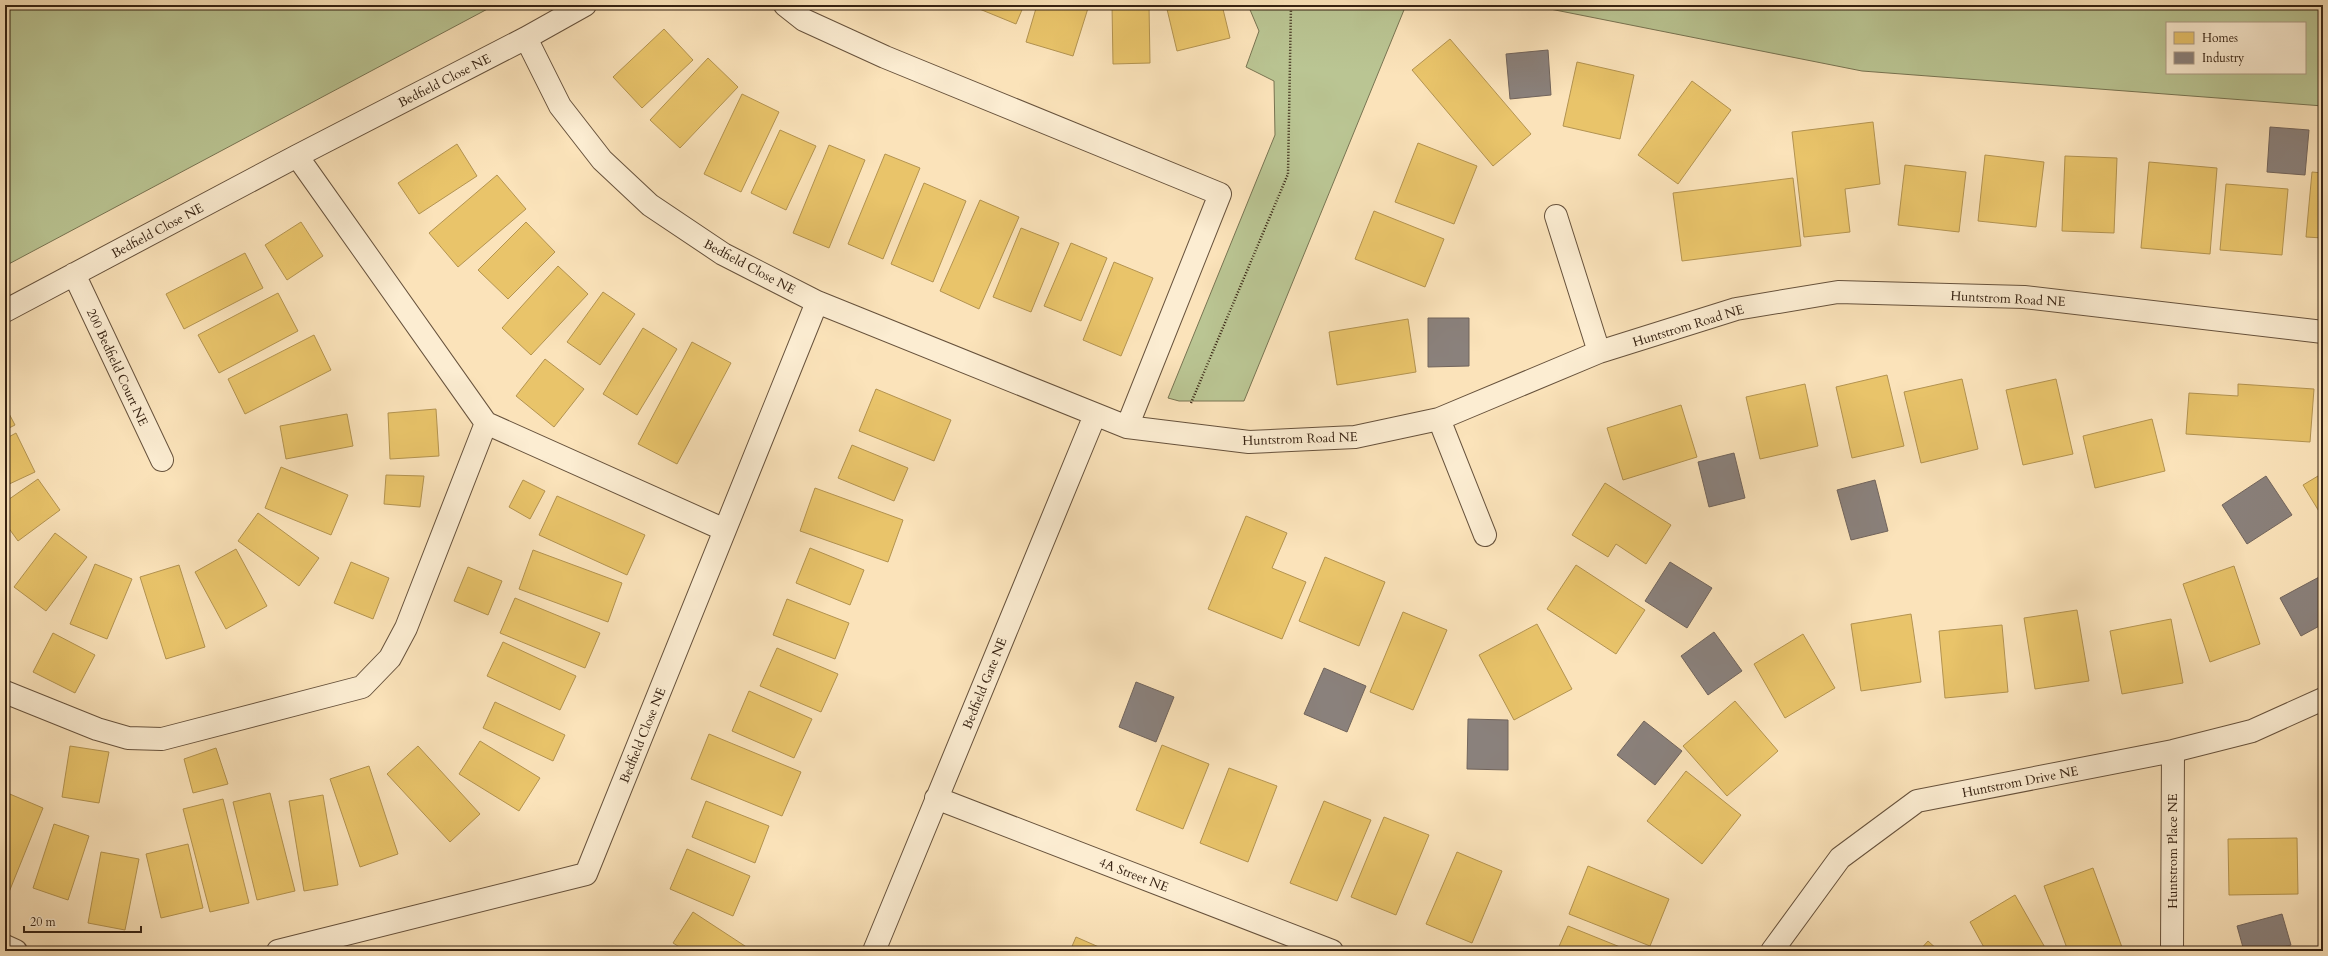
<svg xmlns="http://www.w3.org/2000/svg" width="2328" height="956" viewBox="0 0 2328 956" font-family="Cardo,serif">
	<rect width="100%" height="100%" fill="#fbe3ba"/>
	<filter id="stains"><feTurbulence type="fractalNoise" baseFrequency=".005" numOctaves="4"/><feColorMatrix values="0 0 0 0 .2 0 0 0 0 .09 0 0 0 0 .02 0 0 0 .5 -.17"/></filter>
	<radialGradient id="worn" r=".72"><stop offset=".6" stop-color="#630" stop-opacity="0"/><stop offset="1" stop-color="#630" stop-opacity=".3"/></radialGradient>
	<path fill="#bac593" stroke="#787452" fill-rule="evenodd" d="M9 5H495L5 266V7Z
		M1248 5H1406L1244 401H1179L1168 398 1275 135 1274 81 1246 67 1259 31Z
		M1530 5H2323V106L1862 71ZM2167 23H2305V73H2167Z"/>
	<path fill="#e9c46a" stroke="#b39350" d="M979 5H1024L1016 24 977 8Z
		M1037 5H1089L1073 56 1026 42Z
		M1112 5H1149L1150 63 1113 64Z
		M1166 5H1222L1230 38 1177 51Z
		M664 29 693 60 642 108 613 77Z
		M1450 39 1531 134 1493 166 1412 70Z
		M708 58 738 87 680 148 650 120Z
		M1577 62 1634 75 1620 139 1563 126Z
		M1692 81 1731 110 1678 184 1638 155Z
		M742 94 779 112 741 192 704 174Z
		M1873 122 1880 184 1845 189 1850 232 1804 237 1792 132Z
		M780 130 816 146 786 210 751 193Z
		M1418 143 1477 166 1454 224 1395 202Z
		M457 144 477 176 419 214 398 183Z
		M829 145 865 160 829 248 793 233Z
		M885 154 920 168 883 259 848 244Z
		M1985 155 2044 162 2036 227 1978 221Z
		M2065 156 2117 158 2114 233 2062 231Z
		M2149 162 2217 168 2210 254 2141 248Z
		M1905 165 1966 172 1959 232 1898 225Z
		M2312 172 2323 173V238L2306 237Z
		M497 175 526 209 458 267 429 233Z
		M1793 178 1801 246 1682 261 1673 193Z
		M924 183 966 201 933 282 891 264Z
		M2226 184 2288 189 2282 255 2220 250Z
		M980 200 1019 217 979 309 940 291Z
		M1374 211 1444 239 1425 287 1355 259Z
		M301 222 323 256 287 280 265 245Z
		M526 222 555 252 508 299 478 270Z
		M1021 228 1059 243 1031 312 993 297Z
		M1071 243 1107 258 1081 321 1044 306Z
		M245 253 263 288 184 329 166 294Z
		M1114 262 1153 278 1121 356 1083 340Z
		M558 266 588 294 531 355 502 328Z
		M603 292 635 314 600 365 567 342Z
		M278 293 298 331 219 373 198 335Z
		M1408 319 1416 372 1337 385 1329 332Z
		M643 328 677 349 637 415 603 394Z
		M314 335 331 370 245 414 228 379Z
		M692 342 731 363 677 464 638 444Z
		M545 359 584 389 554 427 516 396Z
		M1887 375 1904 446 1852 458 1836 387Z
		M1962 379 1978 449 1921 463 1904 392Z
		M2056 379 2073 454 2023 465 2006 390Z
		M1805 384 1818 446 1760 459 1746 397Z
		M2238 384 2314 389 2310 442 2186 434 2189 393 2238 396Z
		M876 389 951 420 934 461 859 431Z
		M1681 405 1697 457 1623 480 1607 428Z
		M5 406 15 425 5 430Z
		M436 409 439 456 390 459 388 413Z
		M347 414 353 446 286 459 280 426Z
		M2152 419 2165 471 2095 488 2083 436Z
		M16 433 35 472 5 486V439Z
		M852 445 908 468 894 501 838 478Z
		M281 467 348 495 331 535 265 508Z
		M2323 473V518L2303 485Z
		M386 475 424 476 420 507 384 504Z
		M38 479 60 510 18 541 5 523V502Z
		M523 480 545 491 530 519 509 507Z
		M1605 483 1671 525 1646 564 1616 544 1608 557 1572 535Z
		M815 488 903 520 888 562 800 531Z
		M557 496 645 535 627 575 539 535Z
		M258 513 319 558 299 586 238 541Z
		M1246 516 1287 533 1272 568 1306 582 1282 639 1208 609Z
		M55 533 87 557 46 611 14 587Z
		M810 548 864 570 850 605 796 583Z
		M236 549 267 606 226 629 195 572Z
		M533 550 622 583 608 622 519 589Z
		M1325 557 1385 582 1359 646 1299 621Z
		M351 562 389 578 373 619 334 603Z
		M95 564 132 579 107 639 70 624Z
		M179 565 205 647 166 659 140 577Z
		M1576 565 1645 610 1616 654 1547 609Z
		M2234 566 2260 644 2210 662 2183 584Z
		M468 567 502 581 488 615 454 601Z
		M515 598 600 633 585 668 500 633Z
		M787 599 849 623 835 659 773 635Z
		M2077 610 2089 681 2035 689 2024 618Z
		M1403 612 1447 630 1413 710 1370 692Z
		M1911 614 1921 682 1861 691 1851 624Z
		M2171 619 2183 683 2122 694 2110 631Z
		M1537 624 1572 689 1514 720 1479 655Z
		M2002 625 2008 692 1945 698 1939 631Z
		M53 633 95 655 75 693 33 672Z
		M1803 634 1835 688 1785 718 1754 664Z
		M503 642 576 676 560 710 487 676Z
		M777 648 838 674 821 712 760 686Z
		M749 691 812 719 794 758 732 731Z
		M1735 701 1778 751 1727 796 1683 746Z
		M495 702 565 735 553 761 483 728Z
		M709 734 801 772 782 816 691 779Z
		M480 741 540 778 519 811 459 774Z
		M1162 745 1209 764 1183 829 1136 810Z
		M70 746 109 752 99 803 62 797Z
		M418 746 480 814 450 842 387 774Z
		M216 748 228 784 193 793 184 759Z
		M369 766 398 854 360 867 330 779Z
		M1229 768 1277 786 1248 862 1200 843Z
		M1686 771 1741 815 1702 864 1647 821Z
		M5 792 43 808 5 902Z
		M270 793 295 891 257 900 233 802Z
		M323 795 338 885 304 891 289 801Z
		M223 799 249 903 210 912 183 809Z
		M706 801 769 826 755 863 692 837Z
		M1324 801 1371 820 1337 901 1290 883Z
		M1384 817 1429 835 1396 915 1351 897Z
		M2319 821H2323V888Z
		M54 824 89 836 68 900 33 888Z
		M2297 838 2298 894 2229 895 2228 839Z
		M188 844 203 908 161 918 146 854Z
		M687 849 750 876 733 916 670 889Z
		M101 852 139 859 125 930 88 923Z
		M1457 852 1502 871 1472 943 1426 924Z
		M1588 866 1669 899 1650 946 1569 914Z
		M2093 868 2123 950 2122 951H2068L2044 886Z
		M2015 895 2047 951H1986L1970 922Z
		M693 912 748 948 746 951H686L673 943Z
		M1568 926 1630 951H1557Z
		M1076 937 1108 951H1070Z
		M1928 941 1939 951H1919Z"/>
	<path fill="#8a817c" stroke="#71645c" d="M1548 50 1551 95 1510 99 1506 54Z
		M2270 127 2309 130 2305 175 2267 172Z
		M1428 318H1469V366L1428 367Z
		M1734 453 1745 498 1709 507 1698 462Z
		M2266 476 2292 515 2247 544 2222 505Z
		M1875 480 1888 531 1851 540 1837 490Z
		M1670 562 1712 588 1687 628 1645 601Z
		M2321 576 2323 580V624L2301 636 2280 598Z
		M1714 632 1742 671 1708 695 1681 656Z
		M1324 668 1366 686 1347 732 1304 714Z
		M1136 682 1174 697 1156 742 1119 727Z
		M1468 719 1508 720V770L1467 769Z
		M1644 721 1682 751 1655 785 1617 755Z
		M2282 914 2291 945 2268 951H2244L2237 926Z"/>
	<g fill="none" stroke-linecap="round" stroke-linejoin="round">
		<g stroke="#67523c" stroke-width="24">
			<path id="minor" d="M785 5 804 20 885 57 1220 194 1127 427
				M526 38 560 106 602 160 650 205 723 254 817 302 1127 427 1249 442 1355 437 1439 419 1599 352 1736 309 1838 292 2024 297 2323 332
				M1556 216 1599 352
				M74 274 162 460
				M5 311 297 156 526 38 585 5
				M1439 419 1485 535
				M486 423 725 530
				M5 692 97 729 128 738 162 739 362 687 390 658 406 628 486 423 297 156
				M936 798 1332 951
				M5 946 16 951
				M278 951 586 874 817 302
				M874 951 1095 415
				M1772 951 1840 858 1917 801 2173 751 2252 731 2323 699
				M2172 951 2173 751"/>
		</g>
		<path stroke="#362212" stroke-width="2.5" stroke-dasharray="1 2" stroke-linecap="butt" d="M1191 403 1288 174 1291 5"/>
		<use href="#minor" stroke="#fcedd2" stroke-width="22"/>
	</g>
	<g text-anchor="middle" stroke-width="4" stroke-linejoin="round" paint-order="stroke">
		<g font-size="13" fill="#362212" stroke="#fcedd2">
			<text transform="translate(444 80) rotate(-27)" y="5">Bedfield Close NE</text>
			<text transform="translate(157 230) rotate(-28)" y="5">Bedfield Close NE</text>
			<text transform="translate(750 266) rotate(28)" y="5">Bedfield Close NE</text>
			<text transform="translate(2008 298) rotate(3)" y="5">Huntstrom Road NE</text>
			<text transform="translate(1688 325) rotate(-17)" y="5">Huntstrom Road NE</text>
			<text transform="translate(118 367) rotate(65)" y="5">200 Bedfield Court NE</text>
			<text transform="translate(1300 438) rotate(-2)" y="5">Huntstrom Road NE</text>
			<text transform="translate(984 683) rotate(-68)" y="5">Bedfield Gate NE</text>
			<text transform="translate(642 735) rotate(-68)" y="5">Bedfield Close NE</text>
			<text transform="translate(2020 781) rotate(-11)" y="5">Huntstrom Drive NE</text>
			<text transform="translate(2172 851) rotate(-90)" y="5">Huntstrom Place NE</text>
			<text transform="translate(1134 874) rotate(21)" y="5">4A Street NE</text>
		</g>
	</g>
	<rect width="2328" height="956" fill="none" stroke="#fbe3ba" stroke-width="20"/>
	<rect x="6" y="6" width="2316" height="944" fill="none" stroke="#362212" stroke-width="2"/>
	<rect x="10" y="10" width="2308" height="936" fill="none" stroke="#362212"/>
	<rect x="2166" y="22" width="140" height="52" fill="#fcedd2" stroke="#ad9c85"/>
	<rect x="2174" y="32" width="20" height="12" fill="#e9c46a" stroke="#ad9c85"/>
	<text x="2202" y="42" font-size="12" fill="#362212">Homes</text>
	<rect x="2174" y="52" width="20" height="12" fill="#8a817c" stroke="#ad9c85"/>
	<text x="2202" y="62" font-size="12" fill="#362212">Industry</text>
	<path d="M24 926v6h117v-6" fill="none" stroke="#362212" stroke-width="2"/>
	<text x="30" y="926" font-size="12" fill="#362212" stroke="#fcedd2" stroke-width="3" paint-order="stroke">20 m</text>
	<rect width="100%" height="100%" filter="url(#stains)"/>
	<rect width="100%" height="100%" fill="url(#worn)"/>
</svg>
